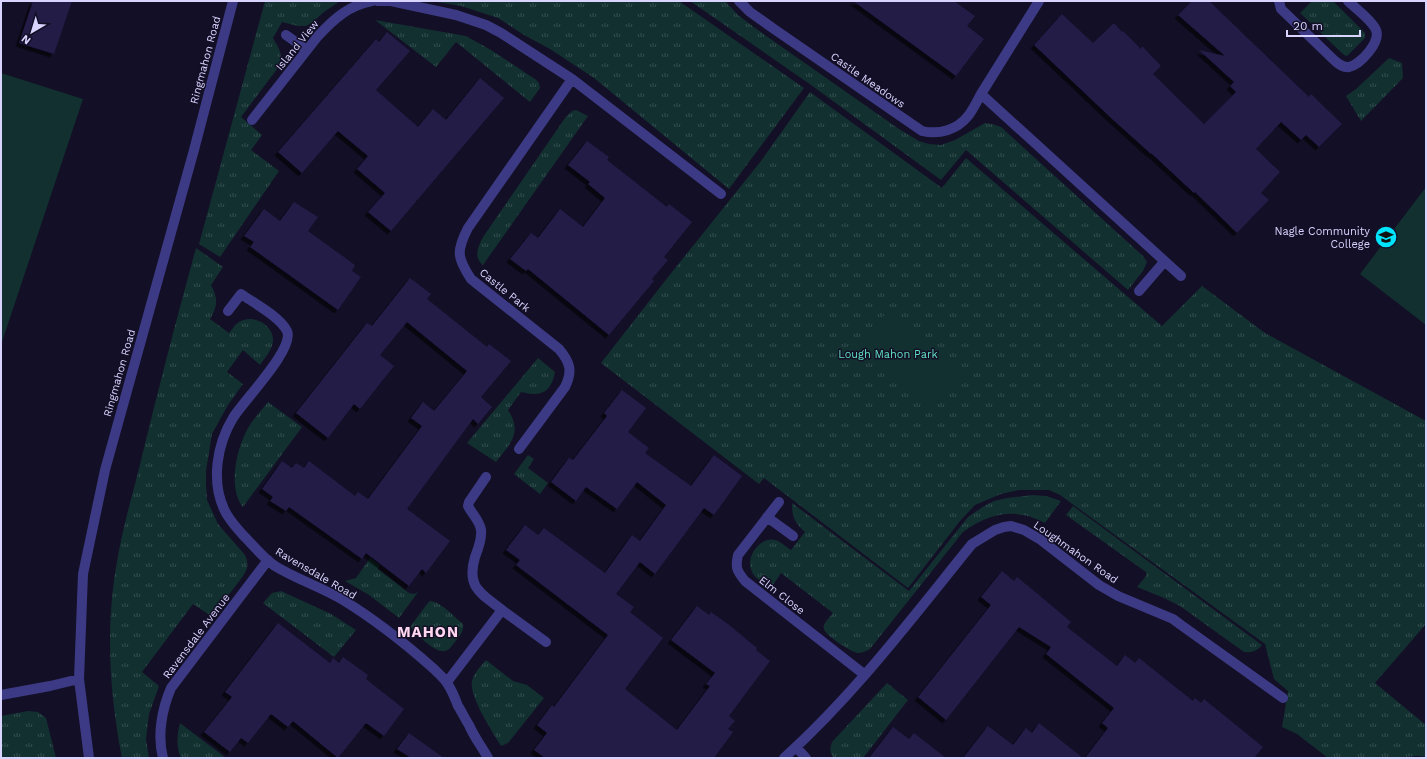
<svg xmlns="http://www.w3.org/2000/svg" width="1427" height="759" viewBox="0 0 1427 759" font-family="'Work Sans',sans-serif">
	<defs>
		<pattern id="grass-tufts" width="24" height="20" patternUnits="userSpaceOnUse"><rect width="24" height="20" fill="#12302f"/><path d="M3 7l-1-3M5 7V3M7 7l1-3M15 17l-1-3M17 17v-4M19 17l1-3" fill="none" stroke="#344d4e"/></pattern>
		<filter id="shadow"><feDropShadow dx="-3.5" dy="3.5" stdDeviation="0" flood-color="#0009"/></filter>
	</defs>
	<rect width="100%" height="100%" fill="#130f26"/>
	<path fill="url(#grass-tufts)" d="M265 1H340L324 12 313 22 306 26H298L282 22 273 38C280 51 284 54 277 69L241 117 262 135 251 150 279 171 220 257 199 244Z
		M431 1H679L804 88 729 189 594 78 550 49 524 35 498 18 461 6Z
		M690 1H725L738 15 755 28 899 129 919 141 929 144 941 145 955 140 985 123 992 124 1001 127 1143 256 1147 262 1143 271 1128 290 966 150 941 180 811 85Z
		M1312 1H1333L1365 33V38L1347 56 1344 55 1300 13Z
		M375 20 466 36 491 50 535 79 539 83 540 88 530 102 456 42 436 67Z
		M1389 58 1402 63 1403 78 1361 121 1346 96 1356 89Z
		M810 92 942 188 966 158 1162 326 1202 286 1265 333 1426 421V624L1375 683 1426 725V757L1418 756 1392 758H1328L1297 734 1282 727 1288 691 1274 679 1265 644 1060 495 1049 490H1019L1001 494 975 505 960 521 908 588 764 478 759 484 601 363 668 277 761 161Z
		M576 110 588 116 483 265C473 257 478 247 483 237L565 118 572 111Z
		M196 248 223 267 211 285C218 299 218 305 210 319L229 333C232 330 235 324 239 322 252 314 271 323 273 338 274 348 265 358 260 365L243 350 227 372 243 384 228 405 212 434 206 471V485L207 500 218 524 245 555C247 560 248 563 247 568 245 577 218 607 211 616L193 604 142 672 159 686 149 714 146 739 149 758H122C109 692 105 623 118 556 124 522 134 490 142 456 159 386 177 317 196 248Z
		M538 358 555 372C551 393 541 397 521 392L508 410C523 433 510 444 496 462L467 443Z
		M268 402 302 427 243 507C228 489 236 451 246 432 251 421 261 411 268 402Z
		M528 455 534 459 528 468 548 483 540 494 514 474Z
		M1033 495 1046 496 1061 501 1045 523C1016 507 989 513 963 532L870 649C866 651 862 653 858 653 851 652 825 635 824 629 822 624 830 617 833 613L781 573 771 588C764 583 753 578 751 569 746 556 761 536 775 540 780 541 786 547 791 550L805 532C794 522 792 517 792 503L909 591 968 517 984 506 994 501 1007 498Z
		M1073 506 1262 645C1257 651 1252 653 1244 652L1180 606 1164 598 1137 587 1146 576V572L1066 515Z
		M370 558 380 565 378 569 409 593 414 594 418 592 399 618 369 595 345 581 356 578Z
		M281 591 331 614 356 630 334 657 263 603 272 593Z
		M430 601C440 601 456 618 463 624 464 632 459 637 454 643 451 647 449 650 445 651 434 653 417 634 410 627L427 604Z
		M486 660 513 681 527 685 544 698 508 743 501 746C492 731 469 697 472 681 474 673 480 667 486 660Z
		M887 683 908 700 863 758H834C829 753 830 748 832 742Z
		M28 711 38 712 46 718 56 758H1V716Z
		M180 723 226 758H181C176 747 177 734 180 723Z"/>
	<path fill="#12302f" d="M1 73 83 99 1 345Z
		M1426 187V325L1360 274Z
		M890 309 962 376 930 410 858 343Z"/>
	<path fill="#241b47" filter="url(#shadow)" d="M33 1H72L54 54 19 43Z
		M853 1H954L975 16 967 26 984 39 956 76Z
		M1192 1H1209L1309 97 1311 94 1342 124 1319 147 1306 135 1301 140 1281 122 1256 149 1280 172 1261 193 1269 200 1237 233 1195 192 1194 193 1151 153V154L1110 117 1034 45 1062 14 1093 43 1114 23 1122 32 1123 31 1141 49 1142 46 1161 66 1153 74 1204 124 1236 92 1230 86 1234 82 1199 50 1225 56 1178 15Z
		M387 32 410 51 376 90 418 127 433 109 446 120 480 78 504 98 391 231 368 212 385 193 357 169 368 156 338 131 302 173 278 152 376 39 379 42Z
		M587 141 609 157 607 160 667 207 669 204 692 222 664 257 668 260 652 279 654 281 609 335 528 269 526 271 510 259 531 233 538 238 560 209 583 227 605 198 588 184 590 182 568 165Z
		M294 202 318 217 308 231 355 265 352 271 361 277 338 310 250 247 254 242 244 236 264 209 280 221Z
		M410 278 431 294 427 299 487 347 489 344 511 361 481 397 492 407 478 424 473 419 407 509 450 541 426 573 422 569 409 586 366 553 362 559 289 507 286 511 270 501 273 497 262 489 282 461 292 468 296 463 304 468 309 461 355 496 358 492 368 499 422 426 411 418 423 402 434 411 467 371 407 322 380 355 394 366 360 409 354 404 328 438 296 413 367 323 372 326Z
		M622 390 646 408 628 432 649 448 645 453 691 486 714 455 742 476 714 515 704 508 655 574 640 562 616 594 634 607 630 612 663 638 625 689 677 730 710 686 706 684 715 673 671 640 697 606 709 615 711 612 728 624 757 648 756 650 770 661 729 716 735 721 728 729 733 732 714 758H545L534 750 547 733 537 725 552 705 554 707 608 635 516 565 520 560 506 550 525 525 538 535 544 528 605 573 632 535 640 541 666 505 637 482 617 509 586 487 576 501 551 482 569 458 573 460 607 416 604 413Z
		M1002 571 1014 581 1017 577 1039 595 1071 622 1067 627 1117 666 1125 655 1135 663 1139 658 1193 701 1195 698 1201 703 1204 699 1263 747 1254 758H1085L1108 728 1102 723 1114 708 1046 654 1051 647 1019 627 946 720 918 697 991 605 981 597Z
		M278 623 330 663 333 658 339 663 343 657 368 675 366 679 404 709 384 736 366 723 338 758 293 721 288 727 271 714 248 743 241 738 230 752 204 732 232 697 225 692Z
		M1039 723 1083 758H963L988 726 1013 745 1026 728 1032 733Z
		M893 727 909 739 914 733 946 758H869Z
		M409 733 444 758H411L397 749Z"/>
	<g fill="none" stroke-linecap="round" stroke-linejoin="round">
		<path stroke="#3d3a85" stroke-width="10" d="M377 1H391L456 15 486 25 501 33 572 79 468 228C456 251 457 258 471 279L559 349C570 362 573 371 565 387L519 449
			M739 1 750 12 774 29 922 131C939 135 957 130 968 116 973 110 977 101 981 94
			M1039 1 981 94 1181 276
			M1279 1 1281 9 1335 61C1339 64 1343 68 1349 67 1360 65 1381 42 1376 30 1372 20 1356 9 1348 1
			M286 35 307 50
			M572 79 721 194
			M252 120 318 36C334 19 349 5 372 1
			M1139 291 1164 262
			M228 311 241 294C254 303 280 317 287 331 295 349 243 401 233 418 217 444 211 481 224 509 228 519 236 527 243 535 253 545 263 558 275 566 296 579 321 587 343 600 374 619 407 645 434 669 438 673 444 678 447 683 452 690 455 698 458 706 462 712 465 719 469 725 474 737 482 747 488 758
			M779 502 738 555C735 568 737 571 745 581L865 675
			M767 517 793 536
			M502 610 546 642
			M447 682 502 610C481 593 466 588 475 557 478 549 482 540 481 530 480 521 472 514 468 506L469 502 486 477
			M1 695 50 686 79 679
			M796 747 806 758
			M89 758 79 679 83 574 105 470 194 150 233 1
			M163 758C157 735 162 709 171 688L268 560
			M784 758C855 694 912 618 972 544L995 530 1004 527 1011 526 1024 530 1041 540 1099 585 1118 596 1173 619 1181 625 1283 698"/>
	</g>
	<defs>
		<g id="school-disc" transform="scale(1.15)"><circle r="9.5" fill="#00e5ff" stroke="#130f26"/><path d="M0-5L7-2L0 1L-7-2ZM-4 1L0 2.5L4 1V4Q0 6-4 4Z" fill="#111"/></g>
	</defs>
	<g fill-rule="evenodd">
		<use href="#school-disc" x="1386" y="237"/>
	</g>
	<g text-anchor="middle" stroke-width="3" stroke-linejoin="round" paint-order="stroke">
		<g font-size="11" fill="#d9d4ff" stroke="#130f26">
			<text transform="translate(297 45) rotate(-51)" y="4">Island View</text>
			<text transform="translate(205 60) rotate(-75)" y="4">Ringmahon Road</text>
			<text transform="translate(868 80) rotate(35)" y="4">Castle Meadows</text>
			<text transform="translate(505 290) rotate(39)" y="4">Castle Park</text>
			<text transform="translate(119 373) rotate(-74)" y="4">Ringmahon Road</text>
			<text transform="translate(1076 552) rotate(35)" y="4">Loughmahon Road</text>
			<text transform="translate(316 573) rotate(30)" y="4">Ravensdale Road</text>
			<text transform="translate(782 595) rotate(38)" y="4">Elm Close</text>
			<text transform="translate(196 636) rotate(-53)" y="4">Ravensdale Avenue</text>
		</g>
		<g font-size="11" fill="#d9d4ff" stroke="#130f26" text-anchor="end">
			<text x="1370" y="235">Nagle Community<tspan x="1370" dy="13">College</tspan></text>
		</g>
		<g font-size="11" fill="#5fe0c0" stroke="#130f26">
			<text x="888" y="358">Lough Mahon Park</text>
		</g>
		<g font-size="15" font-weight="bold" letter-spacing="1" fill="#ffd6f0" stroke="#130f26">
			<text x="428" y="637">MAHON</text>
		</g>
	</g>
	<rect width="1427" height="759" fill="none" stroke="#d9d4ff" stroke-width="4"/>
	<g transform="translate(32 32) rotate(218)" stroke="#130f26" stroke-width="3" paint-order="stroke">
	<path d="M0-3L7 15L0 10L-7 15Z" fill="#d9d4ff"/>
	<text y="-6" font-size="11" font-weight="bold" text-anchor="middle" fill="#d9d4ff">N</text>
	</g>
	<path d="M1287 30v6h73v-6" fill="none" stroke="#d9d4ff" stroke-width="2"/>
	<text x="1293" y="30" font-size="12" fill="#d9d4ff" stroke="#130f26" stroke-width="3" paint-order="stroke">20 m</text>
</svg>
